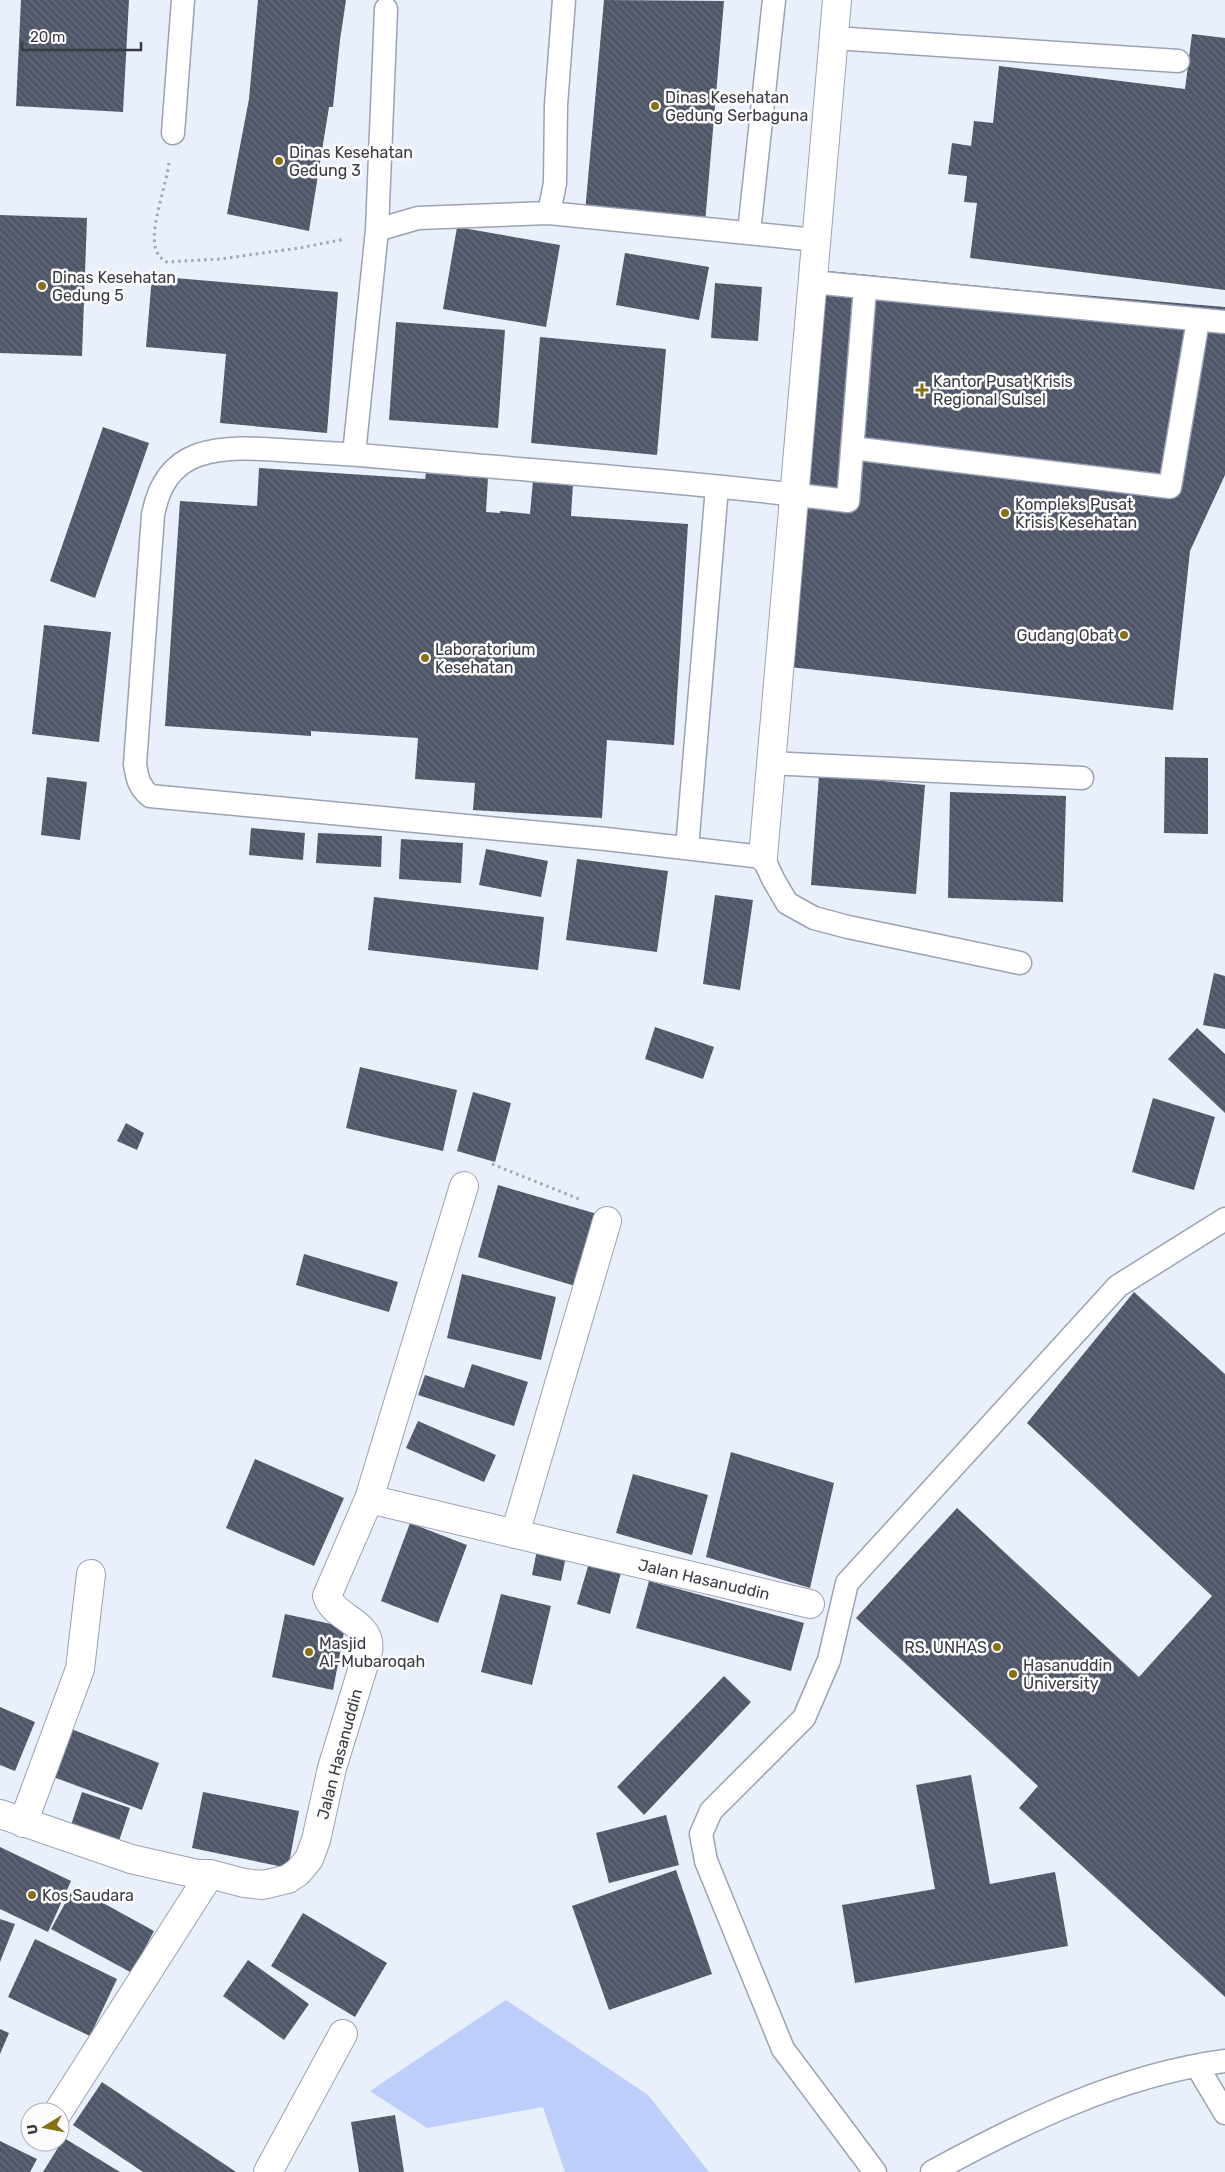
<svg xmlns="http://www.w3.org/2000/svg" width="1225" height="2172" viewBox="0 0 1225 2172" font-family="Rubik,sans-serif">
	<defs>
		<pattern id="building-back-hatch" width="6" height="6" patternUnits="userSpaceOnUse" patternTransform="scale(1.25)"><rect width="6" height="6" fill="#4f5667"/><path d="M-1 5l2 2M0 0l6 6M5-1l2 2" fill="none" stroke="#666c7a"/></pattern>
	</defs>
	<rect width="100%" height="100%" fill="#eaeffc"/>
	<path fill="#bccef9" d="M506 2000 648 2095 709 2172H565L543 2107 427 2128 370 2091Z"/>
	<path fill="url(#building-back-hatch)" d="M21 0H129L123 112 16 106Z
		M258 0H346L340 40 333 107H329L309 231 227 214 249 99Z
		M604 0 724 1 705 223 585 212Z
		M1192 34 1225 38V290L970 258 977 203 964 202 967 176 948 174 952 143 971 146 974 121 993 123 999 66 1185 89Z
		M0 215 87 218 82 356 0 353Z
		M457 227 560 245 546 327 443 309Z
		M625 253 709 267 699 320 616 305Z
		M828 271 1011 289 1225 307V475L1190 551 1173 710 790 667Z
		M152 276 338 292 327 433 220 423 226 354 146 347Z
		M715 283 762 287 758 341 711 338Z
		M396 322 505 330 498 428 389 420Z
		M540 337 666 349 657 455 531 443Z
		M103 427 149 443 95 598 50 581Z
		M259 468 425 479 426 473 488 478 486 512 500 513V511L530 514 533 480 573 483 571 516 688 524 674 745 607 740 602 818 473 810 475 783 415 779 418 738 311 731V736L165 726 180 501 257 506Z
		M44 625 111 632 99 742 32 734Z
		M1165 757 1208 758V834L1164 833Z
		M819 775 925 785 916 894 811 885Z
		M47 777 87 782 80 840 41 835Z
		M950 792 1066 796 1063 902 948 898Z
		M251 828 305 833 303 860 249 855Z
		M318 833 382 836 381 867 316 863Z
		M401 839 463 843 461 883 399 879Z
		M486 849 548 861 541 897 479 885Z
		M577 859 668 871 657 952 566 940Z
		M715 895 753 900 740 990 703 984Z
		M374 897 544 917 538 970 368 950Z
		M1214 973 1225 976V1029L1203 1025Z
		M655 1027 714 1047 703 1079 645 1059Z
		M1197 1028 1225 1054V1113L1168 1059Z
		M360 1067 457 1090 443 1151 346 1128Z
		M473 1092 511 1103 495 1162 457 1151Z
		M1153 1098 1215 1117 1194 1190 1132 1172Z
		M126 1123 144 1133 137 1150 117 1141Z
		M498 1185 604 1216 582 1288 478 1257Z
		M304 1254 398 1282 389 1312 296 1285Z
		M462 1274 556 1297 541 1360 447 1338Z
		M1134 1292 1225 1374V1997L1019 1808 1038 1786 856 1618 957 1508 1139 1677 1212 1596 1027 1423Z
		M472 1364 528 1382 514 1426 418 1395 425 1375 464 1388Z
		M418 1421 496 1455 484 1482 406 1448Z
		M731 1452 834 1483 810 1588 706 1557Z
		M255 1459 344 1498 314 1566 226 1528Z
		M633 1474 708 1495 692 1555 616 1533Z
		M410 1523 467 1545 438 1623 381 1601Z
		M538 1545 567 1551 561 1581 532 1575Z
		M591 1556 623 1565 610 1614 577 1604Z
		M649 1581 804 1623 791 1671 636 1628Z
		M501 1594 551 1606 532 1685 481 1672Z
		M285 1614 345 1627 333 1690 272 1677Z
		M724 1676 751 1702 644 1815 617 1787Z
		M0 1707 35 1722 15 1771 0 1765Z
		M66 1727 159 1763 142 1810 48 1775Z
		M971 1775 990 1884 1055 1872 1068 1946 855 1983 842 1905 935 1889 916 1785Z
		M82 1792 130 1808 117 1847 69 1831Z
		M203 1792 299 1811 288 1868 192 1848Z
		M666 1815 679 1865 609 1883 596 1833Z
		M0 1847 71 1881 48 1932 0 1909Z
		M676 1870 712 1974 609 2010 572 1906Z
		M74 1887 154 1931 132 1973 51 1929Z
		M303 1913 387 1963 355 2017 271 1966Z
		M0 1919 15 1924 0 1962Z
		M35 1939 117 1979 90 2036 8 1997Z
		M248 1960 309 2004 284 2040 223 1996Z
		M0 2029 9 2033 0 2054Z
		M102 2082 236 2172H143L73 2125Z
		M395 2115 404 2172H359L351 2122Z
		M64 2138 120 2172H43Z
		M0 2141 37 2159 30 2172H0Z"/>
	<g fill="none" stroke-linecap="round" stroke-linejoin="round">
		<g stroke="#9aa2b5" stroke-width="25">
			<path id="lane" d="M834 38 1178 61
				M173 133 183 0
				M549 213 555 183 556 105 564 0
				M377 230 418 218 549 213 816 240
				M749 232 774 0
				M812 282 1225 322
				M865 288 848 501C705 483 560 473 416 460 376 456 336 453 295 451 263 449 229 445 198 455 170 465 158 488 153 515L135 764C137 778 139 787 150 796L606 839 763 857 773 879 787 903 814 918 848 927 1020 963
				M852 448 1170 487 1198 320
				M354 454 377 230 386 9
				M769 763 1082 778
				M687 848 717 487
				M1197 2066 1225 2113
				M875 2172 783 2049 706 1861 701 1834 711 1811 804 1718 829 1660 847 1583 1118 1286 1225 1219
				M932 2172C1023 2122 1121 2075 1225 2061"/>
		</g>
		<g stroke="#9aa2b5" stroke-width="30">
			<path id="street" d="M763 857 837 0
				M369 1499 464 1186
				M515 1534 607 1221
				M0 1814 131 1859 197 1874H210L244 1883 263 1885 288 1879 298 1872 309 1859 316 1840 332 1768 368 1651C373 1622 334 1619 327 1596L369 1499 810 1604
				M23 1823 80 1669 91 1574
				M58 2112 210 1874
				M268 2172 343 2034"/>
		</g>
		<path stroke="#a2a6b1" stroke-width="3" stroke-dasharray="2.5 4" stroke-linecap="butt" d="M169 163C166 186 151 224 155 246 156 253 160 257 165 262L220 259 299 248 345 239
			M492 1164 579 1199"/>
		<use href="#lane" stroke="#fff" stroke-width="22"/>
		<use href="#street" stroke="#fff" stroke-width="28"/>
	</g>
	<g fill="#887112" stroke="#fcfcfc" stroke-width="2">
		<circle cx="655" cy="106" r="5"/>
		<circle cx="279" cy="161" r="5"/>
		<circle cx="42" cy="286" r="5"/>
		<path d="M919.5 382.5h5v5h5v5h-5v5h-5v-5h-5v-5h5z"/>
		<circle cx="1005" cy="513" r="5"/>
		<circle cx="1124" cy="635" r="5"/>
		<circle cx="425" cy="658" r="5"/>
		<circle cx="997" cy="1647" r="5"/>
		<circle cx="309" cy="1652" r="5"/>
		<circle cx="1013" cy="1674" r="5"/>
		<circle cx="32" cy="1895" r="5"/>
	</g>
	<g text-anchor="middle" stroke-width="5" stroke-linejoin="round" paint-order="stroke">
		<g font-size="16" fill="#383b43" stroke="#fcfcfc" text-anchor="start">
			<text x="665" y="103">Dinas Kesehatan<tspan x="665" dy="18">Gedung Serbaguna</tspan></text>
			<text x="289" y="158">Dinas Kesehatan<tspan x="289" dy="18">Gedung 3</tspan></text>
			<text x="52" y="283">Dinas Kesehatan<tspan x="52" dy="18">Gedung 5</tspan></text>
			<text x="933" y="387">Kantor Pusat Krisis<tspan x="933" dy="18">Regional Sulsel</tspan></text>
			<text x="1015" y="510">Kompleks Pusat<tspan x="1015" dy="18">Krisis Kesehatan</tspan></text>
			<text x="1114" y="641" text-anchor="end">Gudang Obat</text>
			<text x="435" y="655">Laboratorium<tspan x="435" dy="18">Kesehatan</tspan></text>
			<text x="319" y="1649">Masjid<tspan x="319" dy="18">Al-Mubaroqah</tspan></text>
			<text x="987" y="1653" text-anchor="end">RS. UNHAS</text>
			<text x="1023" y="1671">Hasanuddin<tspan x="1023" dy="18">University</tspan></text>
			<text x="42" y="1901">Kos Saudara</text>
		</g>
		<g font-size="16" fill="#383b43" stroke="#fcfcfc">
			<text transform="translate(704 1579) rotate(13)" y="6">Jalan Hasanuddin</text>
			<text transform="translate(339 1754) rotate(-75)" y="6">Jalan Hasanuddin</text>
		</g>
	</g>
	<g transform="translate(45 2127) rotate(260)"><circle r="24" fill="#fcfcfc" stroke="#aeafb2"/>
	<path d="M0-4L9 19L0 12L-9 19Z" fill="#887112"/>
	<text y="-8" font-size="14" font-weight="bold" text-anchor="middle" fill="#383b43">U</text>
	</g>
	<path d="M22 42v8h119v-8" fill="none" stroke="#383b43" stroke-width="2.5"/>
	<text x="30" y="42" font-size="15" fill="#383b43" stroke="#fcfcfc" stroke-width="4" paint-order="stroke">20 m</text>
</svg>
